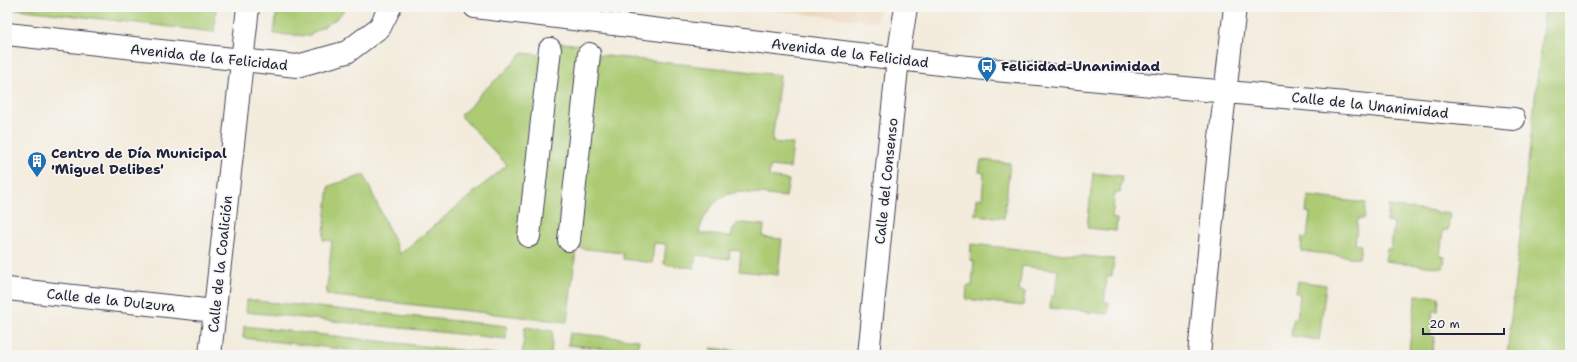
<svg xmlns="http://www.w3.org/2000/svg" width="1577" height="362" viewBox="0 0 1577 362" font-family="'Shantell Sans',sans-serif">
	<rect width="100%" height="100%" fill="#f6f6f2"/>
	<filter id="ink" filterUnits="userSpaceOnUse"><feTurbulence type="fractalNoise" baseFrequency=".025" numOctaves="2"/><feDisplacementMap in="SourceGraphic" scale="8" xChannelSelector="R" yChannelSelector="G"/><feConvolveMatrix kernelMatrix="1 2 1 2 8 2 1 2 1" color-interpolation-filters="sRGB"/></filter>
	<filter id="wash" filterUnits="userSpaceOnUse"><feTurbulence type="fractalNoise" baseFrequency=".012" numOctaves="4" result="noise"/><feDisplacementMap in="SourceGraphic" scale="16" xChannelSelector="R" yChannelSelector="G"/><feGaussianBlur stdDeviation="0.9" result="paint"/><feColorMatrix in="noise" values="0 0 0 0 0 0 0 0 0 0 0 0 0 0 0 0 0 1.4 0 .05"/><feComposite in="paint" operator="in"/></filter>
	<g filter="url(#wash)">
		<rect width="100%" height="100%" fill="#f3ebdb"/>
		<path fill="#eed6bb" d="M743 7H879L877 22Z"/>
		<path fill="#accb73" stroke="#677657" d="M7 7H216L214 32 7 8Z
			M277 7H347L336 19 308 36 274 34Z
			M1545 7H1570V355H1507Z
			M547 41 598 47 592 109 599 55 780 75 772 142 793 144 790 168 770 166 769 177 789 180 786 197 740 192C718 193 703 213 699 233L731 237 733 229 737 224 743 223 764 225 763 237 782 239 778 275 739 271 741 251 730 250 729 259 696 255 694 268 664 264 666 244 654 243 652 263 623 259V253L577 248 582 203 567 322 326 295 332 241 323 240 329 186 364 175 400 254 507 165 460 115 472 105 481 93 506 71 522 53 543 55Z
			M981 160 1010 163 1004 218 975 215 977 198 982 199 984 173 979 172Z
			M1093 173 1122 176 1120 193 1115 192 1112 218 1117 219 1116 231 1087 228Z
			M1308 196 1366 203 1364 219H1358L1355 244 1361 245 1359 258 1301 251 1302 237 1307 238 1310 213 1306 212Z
			M1389 206 1450 214 1448 230H1443L1440 256 1445 257 1443 268 1385 261 1387 249H1391L1394 223 1387 222Z
			M971 244 1114 259 1112 276H1107L1104 302H1109L1108 314 1050 308 1051 296H1055L1058 270 1022 266 1019 291 1025 292 1023 306 966 299 967 286H972L974 261 970 260Z
			M1297 281 1326 285 1319 340 1291 336 1293 319H1297L1300 294 1295 293Z
			M1416 295 1439 297 1438 311H1433L1430 336 1435 337 1432 353 1409 350Z
			M247 300 507 326 506 339 246 312Z
			M244 326 504 355H395L243 338Z
			M525 327 553 331 551 355H522Z
			M570 333 639 340 637 352 568 345Z
			M711 348 775 355H711Z"/>
	</g>
	<g filter="url(#ink)">
		<g fill="none" stroke-linecap="round" stroke-linejoin="round">
			<g stroke="#414053" stroke-width="24">
				<path id="minor" d="M475 7C633 26 791 47 949 65 1137 85 1326 100 1514 119
					M7 34 297 66 347 52 380 27 390 7
					M529 236 550 49
					M569 240 589 54
					M7 289 215 311
					M210 355 248 7
					M868 355 898 58 906 7
					M1199 355 1220 138 1235 7"/>
			</g>
			<use href="#minor" stroke="#fff" stroke-width="22"/>
		</g>
	</g>
	<defs>
		<g id="bus-pin" transform="scale(1)"><path d="M0 17L-7.5 6A9.5 9.5 0 1 1 7.5 6Z" fill="#1f6fb2" stroke="#f6f6f2"/><path d="M-5-6H5V4H4V6H2V4H-2V6H-4V4H-5ZM-3.5-4V0h7V-4ZM-3.5 1.2v1.5H-2V1.2ZM2 1.2v1.5H3.5V1.2Z" fill="#fff"/></g>
		<g id="building-pin" transform="scale(1)"><path d="M0 17L-7.5 6A9.5 9.5 0 1 1 7.5 6Z" fill="#1f6fb2" stroke="#f6f6f2"/><path d="M-4-6H4V6H1V3H-1V6H-4ZM-2.5-4.3h1.7v1.8h-1.7ZM.8-4.3h1.7v1.8H.8ZM-2.5-1h1.7V.8h-1.7ZM.8-1h1.7V.8H.8Z" fill="#fff"/></g>
	</defs>
	<g fill-rule="evenodd">
		<use href="#bus-pin" x="987" y="66"/>
		<use href="#building-pin" x="37" y="161"/>
	</g>
	<g text-anchor="middle" stroke-width="3.5" stroke-linejoin="round" paint-order="stroke">
		<g font-size="14" fill="#22223b" stroke="#f6f6f2">
			<text transform="translate(850 53) rotate(7)" y="5">Avenida de la Felicidad</text>
			<text transform="translate(209 57) rotate(6)" y="5">Avenida de la Felicidad</text>
			<text transform="translate(1370 105) rotate(6)" y="5">Calle de la Unanimidad</text>
			<text transform="translate(886 181) rotate(-84)" y="5">Calle del Consenso</text>
			<text transform="translate(220 264) rotate(-84)" y="5">Calle de la Coalición</text>
			<text transform="translate(111 300) rotate(6)" y="5">Calle de la Dulzura</text>
		</g>
		<g font-size="14" font-weight="bold" fill="#22223b" stroke="#f6f6f2" text-anchor="start">
			<text x="1001" y="71">Felicidad-Unanimidad</text>
			<text x="51" y="158">Centro de Día Municipal<tspan x="51" dy="16">'Miguel Delibes'</tspan></text>
		</g>
	</g>
	<rect width="1577" height="362" fill="none" stroke="#f6f6f2" stroke-width="24"/>
	<path d="M1423 328v6h81v-6" fill="none" stroke="#22223b" stroke-width="2"/>
	<text x="1429" y="328" font-size="12" fill="#22223b" stroke="#f6f6f2" stroke-width="3" paint-order="stroke">20 m</text>
</svg>
